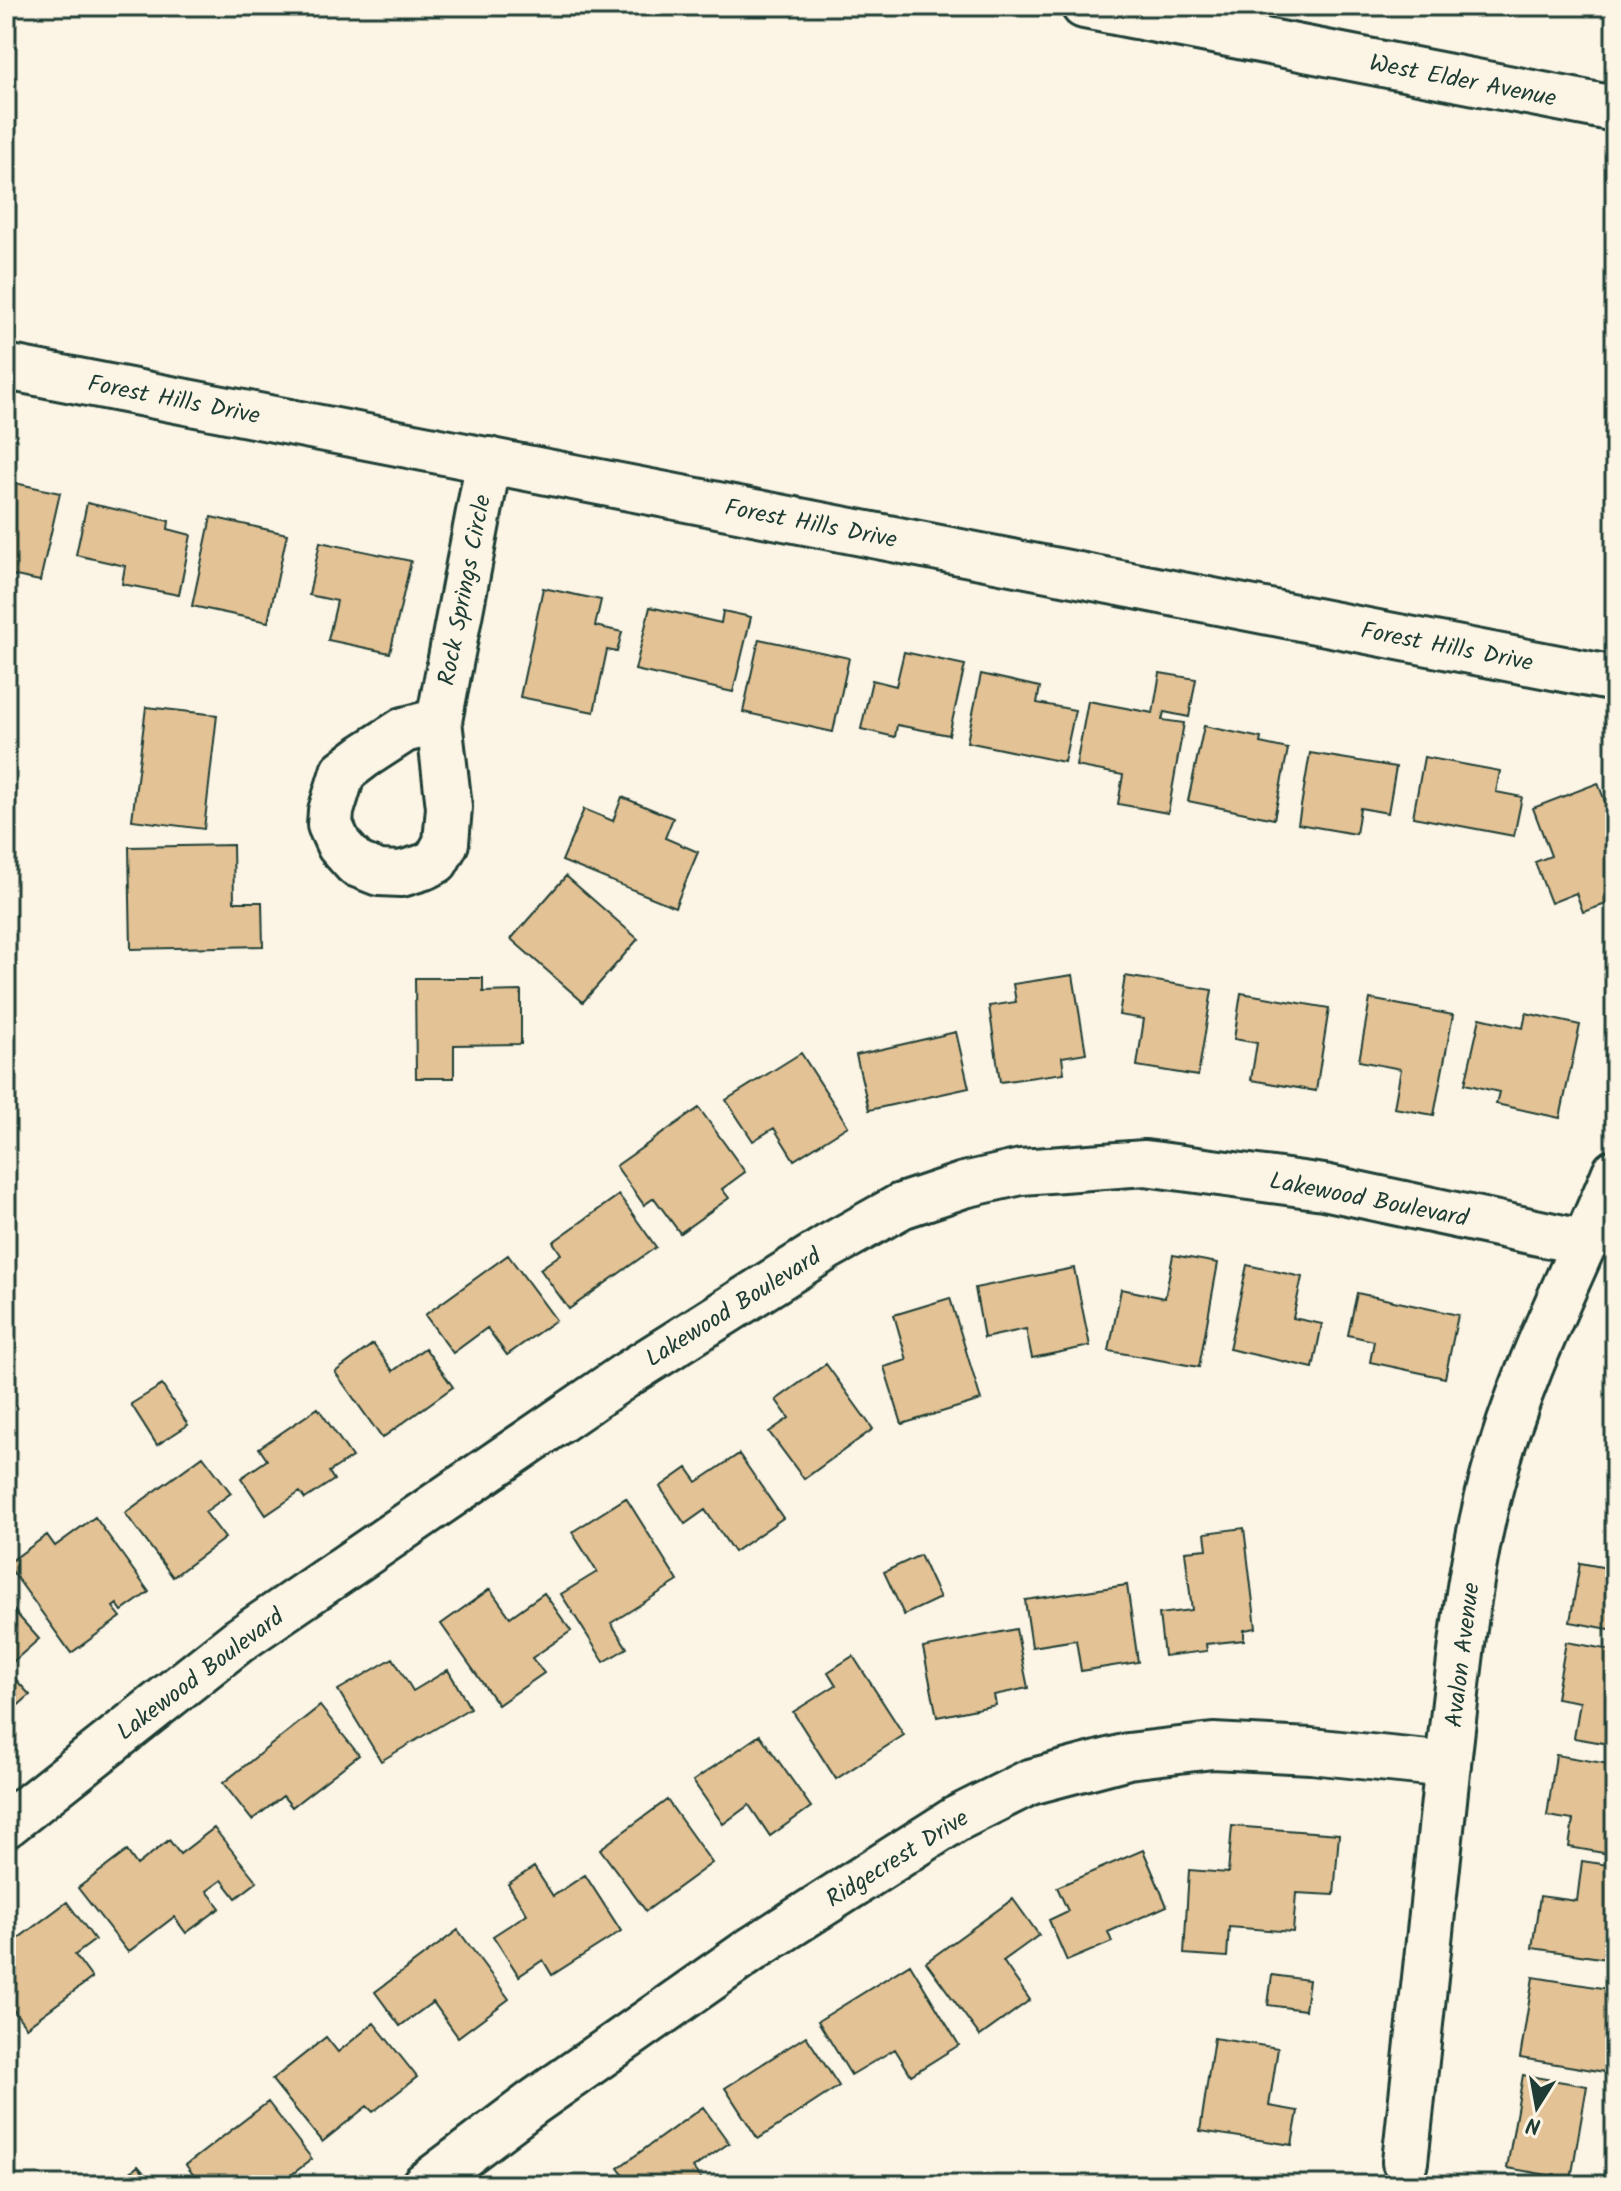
<svg xmlns="http://www.w3.org/2000/svg" width="1621" height="2191" viewBox="0 0 1621 2191" font-family="Kalam,sans-serif">
	<rect width="100%" height="100%" fill="#fcf5e5"/>
	<filter id="ink" filterUnits="userSpaceOnUse"><feTurbulence type="fractalNoise" baseFrequency=".0125" numOctaves="2"/><feDisplacementMap in="SourceGraphic" scale="16" xChannelSelector="R" yChannelSelector="G"/><feConvolveMatrix kernelMatrix="1 2 1 2 8 2 1 2 1" color-interpolation-filters="sRGB"/></filter>
	<g filter="url(#ink)">
		<path fill="#e3c295" stroke="#1f3d34" stroke-width="2" d="M6 481 60 493 40 581 6 574Z
			M87 503 169 521 168 529 191 535 179 595 122 584 125 566 76 555Z
			M211 517 287 534 268 622 192 606Z
			M320 542 411 561 390 653 328 640 337 601 309 595Z
			M543 588 601 600 595 626 622 632 617 652 607 650 594 712 520 697Z
			M650 607 721 623 723 611 751 617 733 692 635 670Z
			M759 639 849 658 833 732 743 712Z
			M904 652 965 665 949 735 897 725 895 737 861 729 872 680 896 686Z
			M1160 673 1196 679 1189 717 1164 712 1162 720 1184 723 1168 813 1118 804 1123 775 1076 766 1088 701 1153 713Z
			M981 674 1040 687 1037 703 1075 710 1064 762 967 742Z
			M146 707 217 715 204 829 132 820Z
			M1204 726 1261 738 1260 743 1288 749 1274 819 1188 801Z
			M1310 753 1396 767 1388 813 1360 808 1356 834 1298 824Z
			M1424 757 1500 771 1496 792 1522 797 1514 836 1413 817Z
			M1598 783 1615 828V901L1583 912 1576 893 1551 903 1535 862 1551 856 1533 808Z
			M622 797 673 818 665 838 698 852 675 907 562 861 584 809 613 821Z
			M233 845 234 902H262L263 946 131 949 129 847Z
			M566 876 638 939 583 1002 511 939Z
			M1073 975 1086 1053 1062 1057 1064 1073 1000 1082 989 1006 1016 1002 1013 984Z
			M1125 976 1212 990 1198 1076 1137 1066 1144 1019 1119 1015Z
			M415 978H483V992L521 991V1044L454 1045V1078H416Z
			M1241 993 1329 1008 1316 1091 1251 1080 1257 1043 1234 1039Z
			M1370 999 1453 1015 1434 1115 1394 1108 1401 1069 1359 1061Z
			M1526 1013 1580 1025 1560 1118 1496 1104 1499 1092 1465 1084 1480 1018 1523 1028Z
			M956 1032 969 1088 869 1110 856 1055Z
			M801 1053 848 1126 794 1160 774 1128 753 1141 726 1100Z
			M699 1108 745 1172 722 1189 729 1198 680 1233 654 1198 644 1205 616 1166Z
			M619 1195 656 1247 569 1309 540 1269 561 1254 553 1242Z
			M508 1255 556 1320 507 1355 487 1328 453 1353 425 1315Z
			M1173 1255 1218 1263 1199 1367 1109 1351 1121 1289 1165 1298Z
			M1247 1265 1302 1277 1293 1318 1322 1324 1313 1368 1229 1349Z
			M1074 1268 1090 1346 1032 1358 1026 1329 984 1338 975 1288Z
			M1357 1293 1458 1315 1445 1378 1370 1362 1374 1341 1348 1335Z
			M950 1298 981 1400 902 1424 884 1367 907 1360 894 1315Z
			M373 1344 393 1371 425 1348 453 1387 382 1438 335 1372Z
			M826 1364 873 1429 804 1479 769 1432 789 1418 776 1400Z
			M162 1385 188 1425 157 1445 131 1404Z
			M318 1408 352 1457 329 1472 334 1480 305 1499 300 1492 266 1515 241 1478 267 1460 259 1448Z
			M739 1454 783 1518 734 1552 705 1510 685 1524 660 1487 687 1468 697 1482Z
			M203 1456 231 1493 205 1512 225 1538 173 1577 125 1513Z
			M1615 1477V1520L1605 1518Z
			M626 1498 678 1581 611 1623 627 1648 604 1662 561 1594 597 1572 572 1532Z
			M95 1517 149 1592 122 1611 117 1604 113 1607 121 1617 71 1653 7 1564 47 1535 55 1546Z
			M1244 1528 1256 1628 1244 1630V1640L1206 1644 1207 1651 1164 1656 1159 1614 1192 1610 1185 1551 1207 1549 1205 1533Z
			M920 1555 940 1598 904 1615 884 1572Z
			M1615 1555V1630L1570 1622 1580 1563 1613 1569Z
			M1127 1585 1138 1662 1081 1671 1076 1640 1032 1647 1025 1600Z
			M490 1589 510 1617 544 1593 571 1631 532 1658 544 1673 498 1705 441 1624Z
			M7 1603 39 1639 6 1668V1604Z
			M1016 1629 1028 1688 994 1695 996 1705 937 1717 923 1648Z
			M1566 1642 1612 1650 1608 1669 1615 1670V1745L1574 1738 1580 1702 1556 1698Z
			M853 1656 904 1735 836 1779 793 1712 836 1685 828 1672Z
			M393 1658 413 1691 448 1670 470 1708 381 1761 338 1690Z
			M6 1669 30 1695 6 1716Z
			M320 1706 359 1755 292 1807 283 1796 252 1820 223 1783Z
			M760 1735 811 1807 770 1836 749 1805 723 1824 693 1781Z
			M1556 1755 1615 1765V1855L1569 1847 1573 1820 1547 1816Z
			M667 1800 712 1863 646 1911 600 1849Z
			M1232 1826 1339 1834 1334 1895 1296 1893 1293 1932 1229 1927 1227 1957 1184 1954 1189 1870 1228 1873Z
			M214 1828 257 1882 236 1898 222 1880 207 1891 220 1908 186 1933 174 1917 128 1952 78 1888 127 1851 137 1865 169 1840 180 1854Z
			M1143 1850 1167 1906 1108 1932 1112 1942 1067 1961 1049 1920 1068 1911 1057 1887Z
			M1582 1861 1615 1866 1614 1960 1532 1948 1540 1896 1577 1901Z
			M534 1867 553 1896 585 1875 621 1931 552 1975 543 1960 519 1976 493 1936 527 1914 508 1884Z
			M1013 1899 1039 1935 1003 1961 1030 2000 980 2036 926 1962Z
			M67 1902 95 1940 75 1955 92 1978 26 2027 6 2000V1966L17 1958 8 1946Z
			M458 1930 509 1999 458 2037 433 2002 400 2026 375 1992Z
			M910 1964 959 2045 911 2075 895 2049 851 2075 818 2021Z
			M1272 1975 1309 1980 1305 2010 1268 2005Z
			M1533 1977 1615 1990V2061H1613L1611 2073 1520 2058Z
			M374 2023 417 2077 373 2112 367 2106 322 2142 272 2080 326 2037 338 2052Z
			M806 2036 839 2086 758 2139 725 2088Z
			M1214 2038 1278 2048 1269 2106 1298 2111 1292 2145 1200 2131Z
			M1523 2075 1587 2086 1571 2179 1507 2168Z
			M268 2102 312 2159 278 2185H201L186 2165Z
			M703 2107 729 2143 693 2168 706 2185H631L618 2168Z
			M138 2166 154 2185H115Z"/>
		<g fill="none" stroke-linecap="round" stroke-linejoin="round">
			<g stroke="#1f3d34" stroke-width="50">
				<path id="street" d="M1084 6 1615 109
					M439 721 404 730 364 756 343 772 331 811 330 825 339 845 356 864 379 873 401 874 424 867 436 861 446 843 449 807 439 721 489 460
					M6 1825 238 1641 626 1375 828 1247 901 1206 964 1185 1021 1172 1145 1163 1324 1187 1586 1243
					M1405 2162C1420 2032 1433 1902 1447 1772 1459 1672 1467 1571 1494 1474 1522 1369 1574 1272 1615 1172
					M424 2185 534 2102 751 1950 956 1819 1030 1782 1128 1756 1213 1746 1311 1751 1448 1765"/>
			</g>
			<g stroke="#1f3d34" stroke-width="50">
				<path id="secondary" d="M6 367 1615 679"/>
			</g>
			<use href="#street" stroke="#fcf5e5" stroke-width="44"/>
			<use href="#secondary" stroke="#fcf5e5" stroke-width="44"/>
		</g>
	</g>
	<g text-anchor="middle" stroke-width="6" stroke-linejoin="round" paint-order="stroke">
		<g font-size="24" fill="#1f3d34" stroke="#fcf5e5">
			<text transform="translate(1463 80) rotate(11)" y="8">West Elder Avenue</text>
			<text transform="translate(174 399) rotate(11)" y="8">Forest Hills Drive</text>
			<text transform="translate(811 523) rotate(11)" y="8">Forest Hills Drive</text>
			<text transform="translate(464 590) rotate(-79)" y="8">Rock Springs Circle</text>
			<text transform="translate(1447 646) rotate(11)" y="8">Forest Hills Drive</text>
			<text transform="translate(1369 1199) rotate(11)" y="8">Lakewood Boulevard</text>
			<text transform="translate(733 1307) rotate(-32)" y="8">Lakewood Boulevard</text>
			<text transform="translate(1462 1655) rotate(-83)" y="8">Avalon Avenue</text>
			<text transform="translate(200 1674) rotate(-37)" y="8">Lakewood Boulevard</text>
			<text transform="translate(897 1858) rotate(-32)" y="8">Ridgecrest Drive</text>
		</g>
	</g>
	<rect width="1621" height="2191" fill="none" stroke="#fcf5e5" stroke-width="32"/>
	<rect x="16" y="16" width="1589" height="2159" fill="none" stroke="#1f3d34" stroke-width="3" filter="url(#ink)"/>
	<g transform="translate(1537 2107) rotate(191)" stroke="#fcf5e5" stroke-width="6" paint-order="stroke">
	<path d="M0-6L14 30L0 20L-14 30Z" fill="#1f3d34"/>
	<text y="-12" font-size="22" font-weight="bold" text-anchor="middle" fill="#1f3d34">N</text>
	</g>
</svg>
